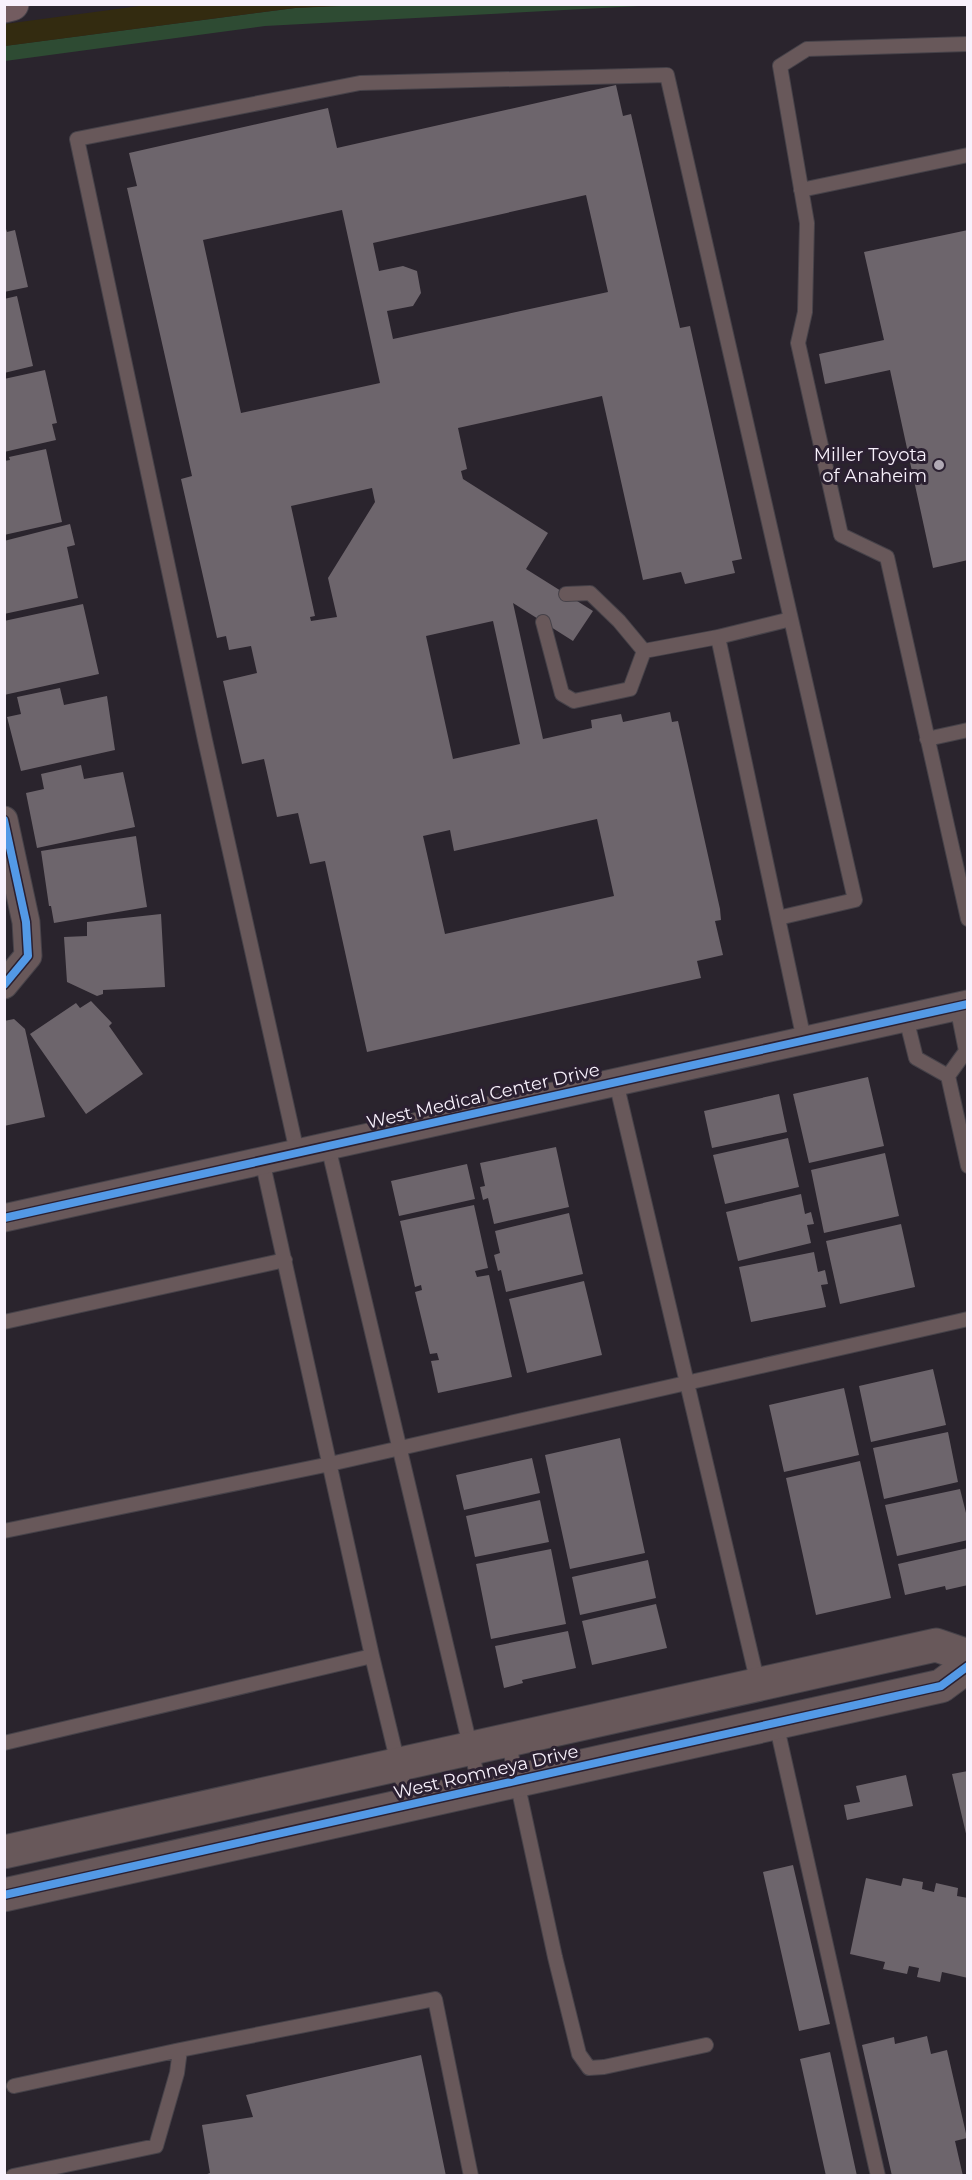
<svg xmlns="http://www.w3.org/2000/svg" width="972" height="2180" viewBox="0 0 972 2180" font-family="Montserrat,sans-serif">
	<rect width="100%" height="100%" fill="#2a242d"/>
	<path fill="#2e4b33" d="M364 4 658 5 265 26 5 61 4 46 295 8Z"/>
	<path fill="#332b10" d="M147 5V4L364 5 295 8 5 46V24Z"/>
	<path fill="#6d656c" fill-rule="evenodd" d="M616 85 623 116 631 114 680 328 690 326 742 559 732 561 735 573 685 584 681 572 643 580 602 396 458 428 467 469 461 471 463 479 548 533 526 569 593 611 573 641 513 603 543 739 592 728 591 720 621 714 623 722 670 712 672 722 678 721 720 909 721 920 715 921 723 955 697 961 701 978 367 1052 325 861 310 864 298 813 277 817 264 759 242 764 223 681 257 673 251 646 229 650 226 636 217 638 181 479 192 476 127 188 137 186 129 153 328 108 337 148ZM586 195 608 292 393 339 387 311 413 306 421 293 417 271 403 266 379 271 373 243ZM342 210 380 383 241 413 203 240ZM372 488 375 502 328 578 337 617 311 621 310 617 315 616 291 506ZM493 621 520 744 453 759 426 636ZM597 819 614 896 445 934 423 836 450 830 454 851Z
		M6 229 7 232 15 230 28 287 4 292Z
		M968 230V560L933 568 890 370 825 384 819 354 884 340 864 252Z
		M17 296 33 366 4 373V299Z
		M45 370 57 423 52 424 56 440 4 452V379Z
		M46 449 62 522 4 535V461L10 460 9 457Z
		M70 524 75 545 67 547 78 598 4 614V541Z
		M83 604 99 674 4 695V621Z
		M60 688 64 705 107 696 115 750 21 771 7 717 21 714 17 697Z
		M81 765 84 779 123 772 135 827 37 848 26 793 44 789 41 774Z
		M136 836 147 907 54 923 51 906H49L41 851Z
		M161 914 165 987 103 990V994L97 996 67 982 64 937 87 936V922Z
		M91 1001 112 1023 109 1026 143 1074 86 1114 30 1034 76 1003 80 1008Z
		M14 1019 25 1029 45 1117 4 1126V1021Z
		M868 1077 884 1146 809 1163 793 1094Z
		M779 1094 787 1132 712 1148 704 1111Z
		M788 1138 799 1187 725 1204 713 1155Z
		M556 1147 569 1207 494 1224 488 1198 483 1200 480 1187 485 1186 480 1163Z
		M885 1153 899 1216 824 1233 811 1170Z
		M467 1164 475 1199 399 1216 391 1181Z
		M801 1194 805 1214 811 1212 814 1224 807 1225 811 1243 738 1261 726 1212Z
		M474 1205 488 1268 475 1271 477 1277 489 1275 512 1377 438 1393 431 1361 439 1360 437 1353 430 1354 415 1292 422 1290 421 1285 415 1287 400 1221Z
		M569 1213 583 1274 506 1292 501 1270 498 1271 494 1255 500 1253 495 1231Z
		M901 1224 915 1287 840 1304 826 1241Z
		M814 1252 818 1272 825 1270 828 1284 821 1285 826 1307 751 1322 739 1267Z
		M584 1281 602 1355 527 1373 509 1299Z
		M933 1369 946 1425 871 1442 859 1386Z
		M844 1388 859 1455 784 1472 769 1405Z
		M948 1432 958 1482 884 1499 873 1448Z
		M620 1438 645 1553 570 1569 545 1455Z
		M532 1458 540 1493 464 1510 456 1475Z
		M860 1461 891 1598 816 1615 786 1478Z
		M960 1489 968 1521V1540L897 1556 885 1505Z
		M540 1500 549 1542 475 1557 466 1516Z
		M968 1548V1585L946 1590 945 1586 905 1595 898 1564Z
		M551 1549 566 1624 491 1639 476 1564Z
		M648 1560 656 1598 580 1615 572 1577Z
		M656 1604 667 1648 592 1665 582 1621Z
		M568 1631 576 1668 522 1680 523 1683 504 1688 495 1646Z
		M968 1771V1838H967L952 1774Z
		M906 1775 913 1806 847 1820 844 1805 860 1802 856 1786Z
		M793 1865 830 2024 799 2031 763 1872Z
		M866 1878 901 1886 903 1878 923 1882 922 1889 934 1892 936 1883 958 1888 957 1896 968 1898V1978L942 1972 940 1982 917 1977 919 1968 909 1966 907 1974 883 1969 885 1962 850 1954Z
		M927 2036 931 2054 947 2050 967 2138 955 2141 963 2176H892L862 2045 894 2037 895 2044Z
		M830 2052 857 2176H826L800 2059Z
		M421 2055 446 2176H202L210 2173 202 2125 253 2117 246 2095Z"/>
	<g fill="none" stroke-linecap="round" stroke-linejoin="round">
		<g stroke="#464249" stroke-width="16">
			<path id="service" d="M968 44 807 49 780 66 807 223 805 312 798 343 841 535 887 557 968 919
				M801 190 968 155
				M566 594 590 593 619 621 644 651
				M543 622 562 694 574 701 630 689 644 651
				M644 651 718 637
				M927 739 968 730
				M778 918 855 900 791 619
				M906 1018 916 1058 948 1076 968 1166
				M948 1076 966 1051 957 1006
				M616 1082 758 1684
				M328 1146 480 1788
				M297 1152 205 740 77 139 360 83 667 75 791 619 718 637 804 1040
				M262 1160 372 1656 408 1805
				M4 1322 285 1260
				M4 1531 330 1464 968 1319
				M776 1723 878 2176
				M508 1740 555 1957 579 2054 589 2068 604 2067 706 2045
				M4 1743 372 1656
				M180 2050 435 1999 471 2176
				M13 2176 156 2146 177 2073 180 2050 14 2086"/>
		</g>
		<g stroke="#464249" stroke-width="29">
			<path id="minor" d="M4 820 26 922 28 956 4 985
				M4 1218 968 1004"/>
		</g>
		<g stroke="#464249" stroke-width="35">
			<path id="tertiary" d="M4 1852 936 1645 968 1656
				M4 1895 941 1686 968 1666"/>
		</g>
		<g stroke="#464249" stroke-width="35">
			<path id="motorway" d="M4 6 12 4"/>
		</g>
		<use href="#service" stroke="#68585a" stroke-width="14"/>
		<use href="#minor" stroke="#68585a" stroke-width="27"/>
		<use href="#tertiary" stroke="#68585a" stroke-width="33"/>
		<use href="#motorway" stroke="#735c60" stroke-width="33"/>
		<g stroke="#2b2031" stroke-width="11">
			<path id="cycleway" d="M4 820 26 922 28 956 4 985
				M4 1218 968 1004
				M4 1895 941 1686 968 1666"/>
		</g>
		<use href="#cycleway" stroke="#5399e6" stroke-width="8"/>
	</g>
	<circle fill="#b0a9b4" stroke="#2b2031" stroke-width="2" cx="939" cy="465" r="6"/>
	<g text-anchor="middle" stroke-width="6" stroke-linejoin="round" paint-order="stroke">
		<g font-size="18" fill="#f8f1fc" stroke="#2b2031" text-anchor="end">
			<text x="927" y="461">Miller Toyota<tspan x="927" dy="21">of Anaheim</tspan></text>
		</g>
		<g font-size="18" fill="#f8f1fc" stroke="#2b2031">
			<text transform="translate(483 1096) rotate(-13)" y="6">West Medical Center Drive</text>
			<text transform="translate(486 1772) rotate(-13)" y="6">West Romneya Drive</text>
		</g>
	</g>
	<rect width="972" height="2180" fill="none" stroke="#f8f1fc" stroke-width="12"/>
</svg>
